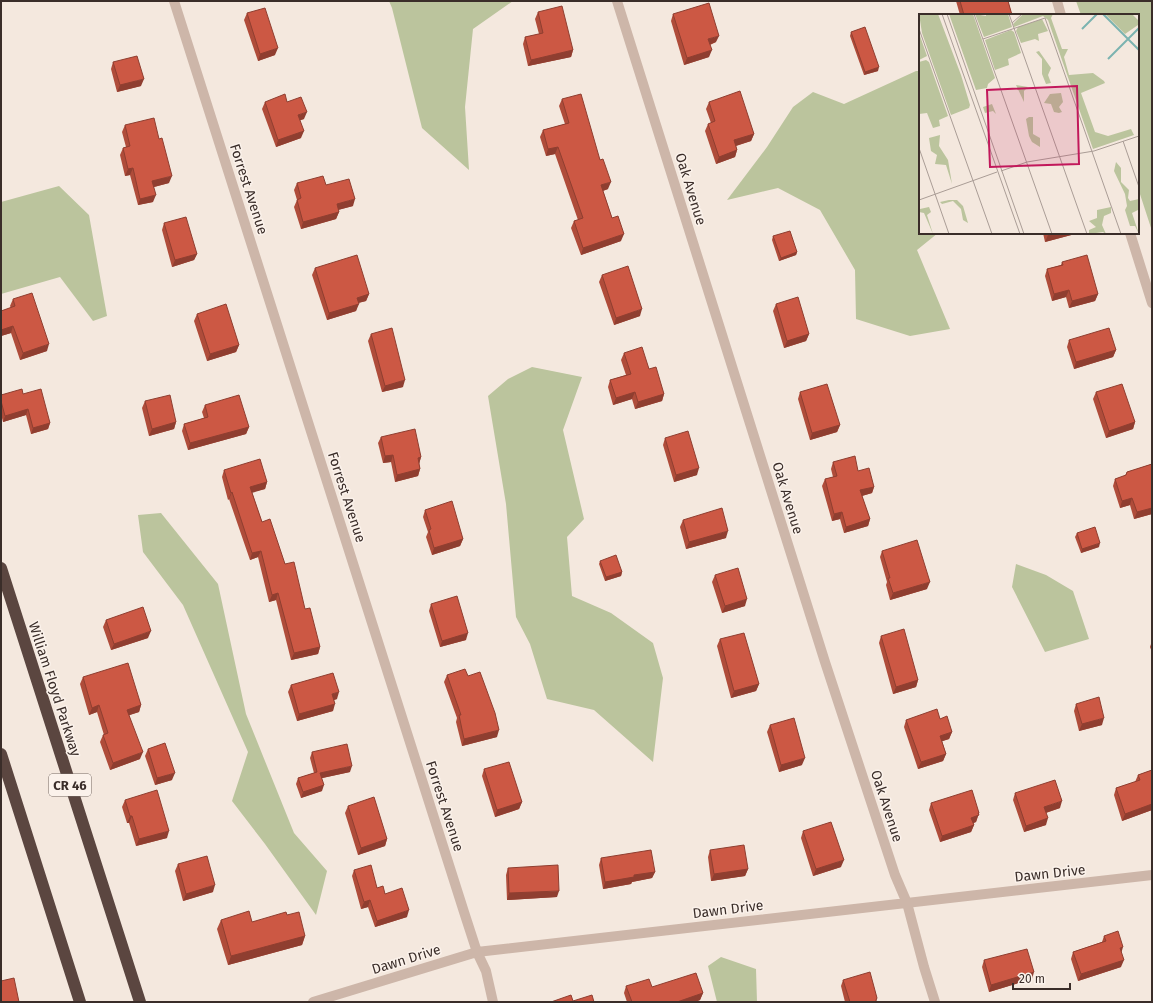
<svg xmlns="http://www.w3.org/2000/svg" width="1153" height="1003" viewBox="0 0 1153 1003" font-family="'Fira Sans',sans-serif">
	<rect width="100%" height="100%" fill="#f4e8de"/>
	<path fill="#bbc49d" d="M389 1H513L473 29 465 107 469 170 422 128 392 8Z
		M1076 1H1152V231L1138 188V15H1081Z
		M916 71H920V233H938L917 250 950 329 910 336 856 319 855 270 820 210 778 188 727 200 767 147 793 107 813 92 844 104Z
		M59 186 89 215 107 316 93 321 60 277 1 294V202Z
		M532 367 582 377 563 430 584 519 567 537 572 596 611 613 653 643 663 678 653 762 594 710 547 699 530 644 516 617 506 504 488 396 508 379Z
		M161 513 218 584 246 714 294 833 327 871 316 915 265 844 232 801 248 752 183 605 143 552 138 515Z
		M1016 564 1046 575 1073 591 1089 639 1045 652 1012 587Z
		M721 957 756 969 757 1002H717L708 966Z"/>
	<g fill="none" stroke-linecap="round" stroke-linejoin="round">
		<path stroke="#cdb6a9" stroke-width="10" d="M174 1 464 912 477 952 486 971 493 1002
			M617 1 825 662 895 875 907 903 924 967 935 1002
			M1057 1 1061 15
			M1130 233 1152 303
			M313 1002 454 959 477 952 1152 875"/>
		<path stroke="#5b4640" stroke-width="12" d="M1 568 140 1002
			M1 754 80 1002"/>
	</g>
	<path fill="#af4c3a" d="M956 1H1008L1012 15H960Z
		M538 12 573 50 571 57 528 66 523 44 525 37 539 34 535 19Z
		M247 13 275 55 258 61 244 20Z
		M673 14 716 42 710 45 709 57 684 65 671 21Z
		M851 32 878 71 864 75 850 36Z
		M113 62 141 86 117 92 111 69Z
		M562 99 608 189 603 191 612 218 621 241 581 255 571 228 574 221 578 220 555 154 546 156 540 137 543 130 565 124 559 106Z
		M265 102H287L304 119 300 120 301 138 276 147 262 109Z
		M709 102 754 134 751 141 736 146 737 150 735 157 716 164 705 131 708 124 711 123 706 109Z
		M125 125 169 183 154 187 153 202 138 205 130 175 125 176 120 155 123 148 126 147 122 132Z
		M297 183 326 185 353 206 338 210 339 212 336 219 301 229 294 207 297 200 294 190Z
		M164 223 197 254 194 260 172 267 162 230Z
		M1043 233H1075V234L1045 242Z
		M773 236 797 252 796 255 779 261 772 240Z
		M1062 262 1098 294 1095 301 1069 308 1066 297 1052 301 1045 276 1047 269 1061 265Z
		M315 268 369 294 366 301 358 303 356 311 327 320 312 275Z
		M602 275 640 316 614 325 599 282Z
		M13 299 47 351 20 360 11 333 1 336V311L11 308 10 306Z
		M776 304 809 334 806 341 784 348 773 311Z
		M197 314 239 345 236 352 207 361 194 321Z
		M371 334 403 387 382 392 368 341Z
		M1069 340 1116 350 1113 357 1074 369 1067 347Z
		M624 353 649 369 664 394 662 401 635 409 632 399 613 405 608 387 610 380 626 375 621 360Z
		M800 392 840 425 837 432 810 440 798 399Z
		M1096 392 1135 422 1133 429 1106 438 1093 399Z
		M23 394 50 423 48 429 31 434 26 415 3 422 1 414V395Z
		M145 401 176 422 174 429 149 436 142 408Z
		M205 405 249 427 246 434 188 450 182 431 184 424 204 418 202 412Z
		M381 437 421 457 419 464 420 469 418 476 395 482 391 462 383 463 378 443Z
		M665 438 697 475 674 482 663 445Z
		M833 462 858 471 874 487 872 493 862 496 870 519 868 526 844 533 840 519 832 521 822 486 825 479 833 477 831 469Z
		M1152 464V514L1134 519 1130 505 1120 508 1113 486 1115 479 1125 476 1127 472Z
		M224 470 267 482 265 489 252 492 262 522 285 564 320 647 318 654 291 660 276 600 269 602 258 557 250 560 229 499 228 500 222 477Z
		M425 510 463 539 460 546 432 555 426 537 428 532 423 517Z
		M683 520 726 538 686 549 680 527Z
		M1077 533 1099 547 1081 553 1075 537Z
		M882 551 927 589 890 600 886 585 887 582 880 557Z
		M600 561 622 572 621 576 605 581 599 564Z
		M715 575 745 606 722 613 712 582Z
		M431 604 466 640 440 647 429 611Z
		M106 620 148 638 111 650 103 627Z
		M881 636 918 680 916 687 893 694 879 643Z
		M720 639 759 684 756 691 731 698 717 646Z
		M1152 641V652L1150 647Z
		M447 675 468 676 497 737 462 746 456 722 457 718 444 682Z
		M83 677 141 705 139 712 129 715 140 759 110 770 100 742 103 735H104L97 712 89 715 80 684Z
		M291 685 337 699 334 700 333 711 297 721 288 692Z
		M1076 704 1102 725 1079 731 1074 711Z
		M940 719 952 732 949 739 942 741 946 754 943 761 918 769 904 727 906 720Z
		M770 725 802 765 779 772 767 732Z
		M148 749 172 780 155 785 145 756Z
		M312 752 350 772 322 778V791L301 798 296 784 298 778 314 773 310 758Z
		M484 769 522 802 519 809 495 817 482 776Z
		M1152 770V810L1122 821 1114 795 1116 788 1135 782 1138 775Z
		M1015 793 1060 808 1046 813V825L1024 832 1013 800Z
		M125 800 167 838 136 846 129 823H127L122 807Z
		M931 803 979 813 976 822 973 823 974 825 971 832 940 842 929 810Z
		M348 806 387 839 385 846 358 855 345 813Z
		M803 831 841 867 813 876 801 838Z
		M710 850 748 869 745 876 711 881 708 857Z
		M601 858 655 872 652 878 632 882 631 884 603 889 599 865Z
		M178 864 213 892 183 901 175 871Z
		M508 868 557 897 507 900 506 875Z
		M354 870 385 894 407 917 375 927 368 907 361 909 352 876Z
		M287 915 305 936 302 945 228 965 217 929 221 920 252 922Z
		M1104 936 1121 952V967L1078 981 1071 959 1073 952 1102 942Z
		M984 960 1032 979 989 992 982 967Z
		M843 980 877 998 876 1002H845L841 986Z
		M626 986 652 987 703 993 700 1000 695 1002H627L624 993Z"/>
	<path fill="#8f3e30" d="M719 36 716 42 706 46 708 39Z
		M278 48 275 55 258 61 260 54Z
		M573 50 571 57 528 66 531 60Z
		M712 50 709 57 684 65 687 58Z
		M879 67 878 71 864 75 865 72Z
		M144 79 141 86 117 92 120 85Z
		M307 112 304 119 295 122 298 115Z
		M304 131 301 138 276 147 278 140Z
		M754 134 751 141 732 147 734 140Z
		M558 147 555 154 546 156 548 149Z
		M737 150 735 157 716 164 719 157Z
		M133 168 130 175 125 176 128 169Z
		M172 176 169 183 150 188 152 181Z
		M611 182 608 189 599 192 601 185Z
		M156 195 153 202 138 205 140 199Z
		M355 199 353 206 334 211 337 204Z
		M339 212 336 219 301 229 303 222Z
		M1056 233H1075V234L1045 242 1048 235Z
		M624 234 621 241 581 255 583 248Z
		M797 252 796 255 779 261 781 258Z
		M197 254 194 260 172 267 175 260Z
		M1069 290 1066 297 1052 301 1054 294Z
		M369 294 366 301 354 304 357 298Z
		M1098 294 1095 301 1069 308 1072 301Z
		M359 304 356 311 327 320 329 313Z
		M642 309 640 316 614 325 616 318Z
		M13 326 11 333 1 336V330Z
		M809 334 806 341 784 348 787 341Z
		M49 344 47 351 20 360 23 353Z
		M239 345 236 352 207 361 210 354Z
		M1116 350 1113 357 1074 369 1076 362Z
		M405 380 403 387 382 392 385 386Z
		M635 392 632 399 613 405 616 398Z
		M664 394 662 401 635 409 638 402Z
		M28 409 26 415 3 422 5 416Z
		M176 422 174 429 149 436 152 429Z
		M1135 422 1133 429 1106 438 1109 431Z
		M50 423 48 429 31 434 33 428Z
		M840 425 837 432 810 440 812 433Z
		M249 427 246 434 188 450 190 443Z
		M393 455 391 462 383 463 385 456Z
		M421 457 419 464 418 458Z
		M699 468 697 475 674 482 676 475Z
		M420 469 418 476 395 482 397 475Z
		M267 482 265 489 248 494 250 487Z
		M874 487 872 493 858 497 860 490Z
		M232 492 229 499 228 500 231 493Z
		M1132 498 1130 505 1120 508 1122 501Z
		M1152 508V514L1134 519 1137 512Z
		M842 512 840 519 832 521 834 514Z
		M870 519 868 526 844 533 846 527Z
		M728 531 726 538 686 549 689 542Z
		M463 539 460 546 432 555 434 548Z
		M1100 543 1099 547 1081 553 1082 549Z
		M261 551 258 557 250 560 252 553Z
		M622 572 621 576 605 581 606 577Z
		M930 582 927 589 890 600 893 593Z
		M278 593 276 600 269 602 272 595Z
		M747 599 745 606 722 613 725 606Z
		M151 631 148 638 111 650 114 644Z
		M468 633 466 640 440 647 442 641Z
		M320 647 318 654 291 660 294 653Z
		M918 680 916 687 893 694 896 687Z
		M759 684 756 691 731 698 734 691Z
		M339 692 337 699 330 701 332 694Z
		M335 704 333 711 297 721 299 714Z
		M99 705 97 712 89 715 92 708Z
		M141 705 139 712 124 717 127 710Z
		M1104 718 1102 725 1079 731 1082 724Z
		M499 730 497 737 462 746 464 739Z
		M952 732 949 739 937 743 940 736Z
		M143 752 140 759 110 770 113 763Z
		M946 754 943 761 918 769 921 762Z
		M805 758 802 765 779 772 781 765Z
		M352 766 350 772 318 779 320 773Z
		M175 773 172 780 155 785 157 778Z
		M324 785 322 791 301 798 303 792Z
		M1062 801 1060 808 1042 814 1044 807Z
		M522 802 519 809 495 817 497 810Z
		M1152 804V810L1122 821 1125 814Z
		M978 813H979L976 822 969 825 971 818Z
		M130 816H132L129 823H127Z
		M1048 818 1046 825 1024 832 1026 826Z
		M974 825 971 832 940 842 942 836Z
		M169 831 167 838 136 846 139 839Z
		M387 839 385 846 358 855 361 848Z
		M844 860 841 867 813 876 816 869Z
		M748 869 745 876 711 881 714 874Z
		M655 872 652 878 632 882 631 884 603 889 605 882 634 875Z
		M215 885 213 892 183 901 186 894Z
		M559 891 557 897 507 900 509 893Z
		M370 900 368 907 361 909 364 902Z
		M409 910 407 917 375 927 377 921Z
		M305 936 302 945 228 965 231 956Z
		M1123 947 1121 954 1120 948Z
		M1124 960 1121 967 1078 981 1081 974Z
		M1034 972 1032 979 989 992 991 985Z
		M703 993 700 1000 695 1002H677Z"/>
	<path fill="#cc5844" stroke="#8f3e30" d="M960 1H1008L1012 15H964Z
		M709 3 719 36 708 39 712 50 687 58 673 14Z
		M562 6 573 50 531 60 525 37 543 33 538 12Z
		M265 8 278 48 260 54 247 13Z
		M865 27 879 67 865 72 851 32Z
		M137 56 144 79 120 85 113 62Z
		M740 91 754 134 734 140 737 150 719 157 708 124 715 121 709 102Z
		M285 94 287 102 301 97 307 112 298 115 304 131 278 140 265 102Z
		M581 94 600 160 603 159 611 182 601 185 612 218 618 216 624 234 583 248 574 221 583 218 558 147 548 149 543 130 569 123 562 99Z
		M154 118 159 139 162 138 172 176 152 181 156 195 140 199 133 168 128 169 123 148 130 146 125 125Z
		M323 176 326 185 349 179 355 199 337 204 339 212 303 222 297 200 301 198 297 183Z
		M186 217 197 254 175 260 164 223Z
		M790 231 797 252 781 258 773 236Z
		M1047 233H1056L1048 235Z
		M357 255 369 294 357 298 359 304 329 313 315 268Z
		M1087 255 1098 294 1072 301 1069 290 1054 294 1047 269 1063 265 1062 262Z
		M628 266 642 309 616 318 602 275Z
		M32 293 49 344 23 353 13 326 1 330V311L15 306 13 299Z
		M798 297 809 334 787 341 776 304Z
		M226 304 239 345 210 354 197 314Z
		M392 328 405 380 385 386 371 334Z
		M1109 328 1116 350 1076 362 1069 340Z
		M642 347 649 369 656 367 664 394 638 402 635 392 616 398 610 380 631 374 624 353Z
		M827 384 840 425 812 433 800 392Z
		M1122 384 1135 422 1109 431 1096 392Z
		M22 389 23 394 41 389 50 423 33 428 28 409 5 416 1 401V395Z
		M170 395 176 422 152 429 145 401Z
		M239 395 249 427 190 443 184 424 208 417 205 405Z
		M415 429 421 457 418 458 420 469 397 475 393 455 385 456 381 437Z
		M688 431 699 468 676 475 665 438Z
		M855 456 858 471 869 468 874 487 860 490 870 519 846 527 842 512 834 514 825 479 837 476 833 462Z
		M260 459 267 482 250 487 262 522 270 519 285 564 294 562 305 609 310 608 320 647 294 653 278 593 272 595 261 551 252 553 232 492 231 493 224 470Z
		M1152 464V508L1137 512 1132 498 1122 501 1115 479 1126 475 1127 472Z
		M452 501 463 539 434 548 429 530 431 529 425 510Z
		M722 508 728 531 689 542 683 520Z
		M1095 527 1100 543 1082 549 1077 533Z
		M917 540 930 582 893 593 888 578H890L882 551Z
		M616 555 622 572 606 577 600 561Z
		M738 568 747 599 725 606 715 575Z
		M457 596 468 633 442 641 431 604Z
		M143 607 151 631 114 644 106 620Z
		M904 629 918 680 896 687 881 636Z
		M744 633 759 684 734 691 720 639Z
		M128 663 141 705 127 710 143 752 113 763 103 735 108 733 99 705 92 708 83 677Z
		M465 669 468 676 480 672 495 713 499 730 464 739 459 715H461L447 675Z
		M333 673 339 692 332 694 335 704 299 714 291 685Z
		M1099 697 1104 718 1082 724 1076 704Z
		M937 709 940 719 947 716 952 732 940 736 946 754 921 762 906 720Z
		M794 718 805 758 781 765 770 725Z
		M165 743 175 773 157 778 148 749Z
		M347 744 352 766 320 773 324 785 303 792 298 778 317 772 312 752Z
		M509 762 522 802 497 810 484 769Z
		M1152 770V804L1125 814 1116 788 1140 780 1138 775Z
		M1055 780 1062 801 1044 807 1048 818 1026 826 1015 793Z
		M157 790 169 831 139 839 132 816H130L125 800Z
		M972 790 979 813H978L979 815 971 818 974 825 942 836 931 803Z
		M374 797 387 839 361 848 348 806Z
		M831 822 844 860 816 869 803 831Z
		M744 845 748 869 714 874 710 850Z
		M651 850 655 872 634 875V877L605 882 601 858Z
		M207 856 215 885 186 894 178 864Z
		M371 865 377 888 383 886 385 894 402 888 409 910 377 921 370 900 364 902 354 870Z
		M558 865 559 891 509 893 508 868Z
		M249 911 252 922 286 912 287 915 299 912 305 936 231 956 221 920Z
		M1118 931 1123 947 1120 948 1124 960 1081 974 1073 952 1106 941 1104 936Z
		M1027 949 1034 972 991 985 984 960Z
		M870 972 877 998 876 1000V1002H850L843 980Z
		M696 973 703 993 677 1002H632L626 986 649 979 652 987Z
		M14 978 19 1002H1V981Z
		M571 995 573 1001 592 995 594 1002H551Z"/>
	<g text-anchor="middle" stroke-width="3" stroke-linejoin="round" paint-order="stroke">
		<rect fill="#fbf2eb" stroke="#746863" stroke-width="1" x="49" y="774" width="42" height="22" rx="3"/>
		<g font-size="13" font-weight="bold" fill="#3a2d29">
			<text x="70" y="790">CR 46</text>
		</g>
		<g font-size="14" fill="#3a2d29" stroke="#fbf2eb">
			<text transform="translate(249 189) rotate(72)" y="5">Forrest Avenue</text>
			<text transform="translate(691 189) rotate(73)" y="5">Oak Avenue</text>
			<text transform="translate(347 497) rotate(72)" y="5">Forrest Avenue</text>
			<text transform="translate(788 498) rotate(73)" y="5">Oak Avenue</text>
			<text transform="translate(55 689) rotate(72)" y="5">William Floyd Parkway</text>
			<text transform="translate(445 806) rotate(72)" y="5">Forrest Avenue</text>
			<text transform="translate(887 806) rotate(72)" y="5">Oak Avenue</text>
			<text transform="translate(1050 873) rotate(-6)" y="5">Dawn Drive</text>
			<text transform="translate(728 909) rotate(-7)" y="5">Dawn Drive</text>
			<text transform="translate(406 959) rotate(-17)" y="5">Dawn Drive</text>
		</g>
	</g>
	<g transform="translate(919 14)">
		<rect width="220" height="220" fill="#f4e8de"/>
		<path d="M0 0H19L42 61 51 91 50 94 32 101 3 19ZM30 0H54L76 64 69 70 68 74 57 76ZM56 0 67 2V0H89L93 13 65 23ZM104 0H134L132 4 143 35H149L145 43 150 61 174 59 185 67 186 69 162 79 176 118 189 122 212 115 215 121 174 135 129 6 124 2 95 13 94 10ZM186 0H213L220 7 219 11 206 20ZM123 5 129 17 119 20 120 27 116 25 102 29 97 17 99 13ZM92 16 95 18 102 39 89 45 90 51 76 56 66 26ZM0 19 8 42 0 46ZM120 37 132 54 129 61 132 69 127 70 123 60V45L117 38ZM7 46 10 48 29 102 20 106 21 112 14 114 8 99 0 100V48ZM97 71 109 73 105 77V88ZM142 79 144 88 140 93 143 98 140 99 135 98 132 90 125 89 131 80ZM73 90 77 100 74 97 66 99 64 93ZM110 103H114V120L121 124V133L113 128 110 122 107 105ZM21 121 20 132 29 146 33 170 27 151 16 150 18 141 12 137 10 124ZM197 148 202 154V168L210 176 209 184 211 187 220 185 219 196 213 199 220 220 216 212H211L206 196 208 192 206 180 195 157ZM30 186H38L44 192 49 209 44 206 42 195 34 187 23 190 21 188ZM10 193 12 198 8 201 14 220 5 199 0 198 1 195ZM192 193V199L185 202 183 211 187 220 184 218 170 220V216L177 213 170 207 178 204V196Z" fill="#bbc49d"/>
		<path fill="none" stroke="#7bb3b0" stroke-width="2" d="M184 0 220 36M163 15 178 0M189 45 220 14"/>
		<path fill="none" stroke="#aa9d96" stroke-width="1" d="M23 0 101 220M28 0 105 220M55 0 133 220M90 0 168 220M93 9 103 0M0 15 73 220M64 25 126 4 202 220M204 127 220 173M0 134 30 220M82 157 108 148 175 137 220 122M0 186 78 158"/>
		<path fill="#c2185b" fill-opacity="0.15" stroke="#c2185b" stroke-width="2" d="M158 72 160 150 71 153 68 76Z"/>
		<rect width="220" height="220" fill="none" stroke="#3a2d29" stroke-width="2"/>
	</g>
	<rect width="1153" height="1003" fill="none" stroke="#3a2d29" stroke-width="4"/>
	<path d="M1013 983v6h57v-6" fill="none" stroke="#3a2d29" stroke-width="2"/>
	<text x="1019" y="983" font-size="12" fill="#3a2d29" stroke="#fbf2eb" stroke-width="3" paint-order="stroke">20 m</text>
</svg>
